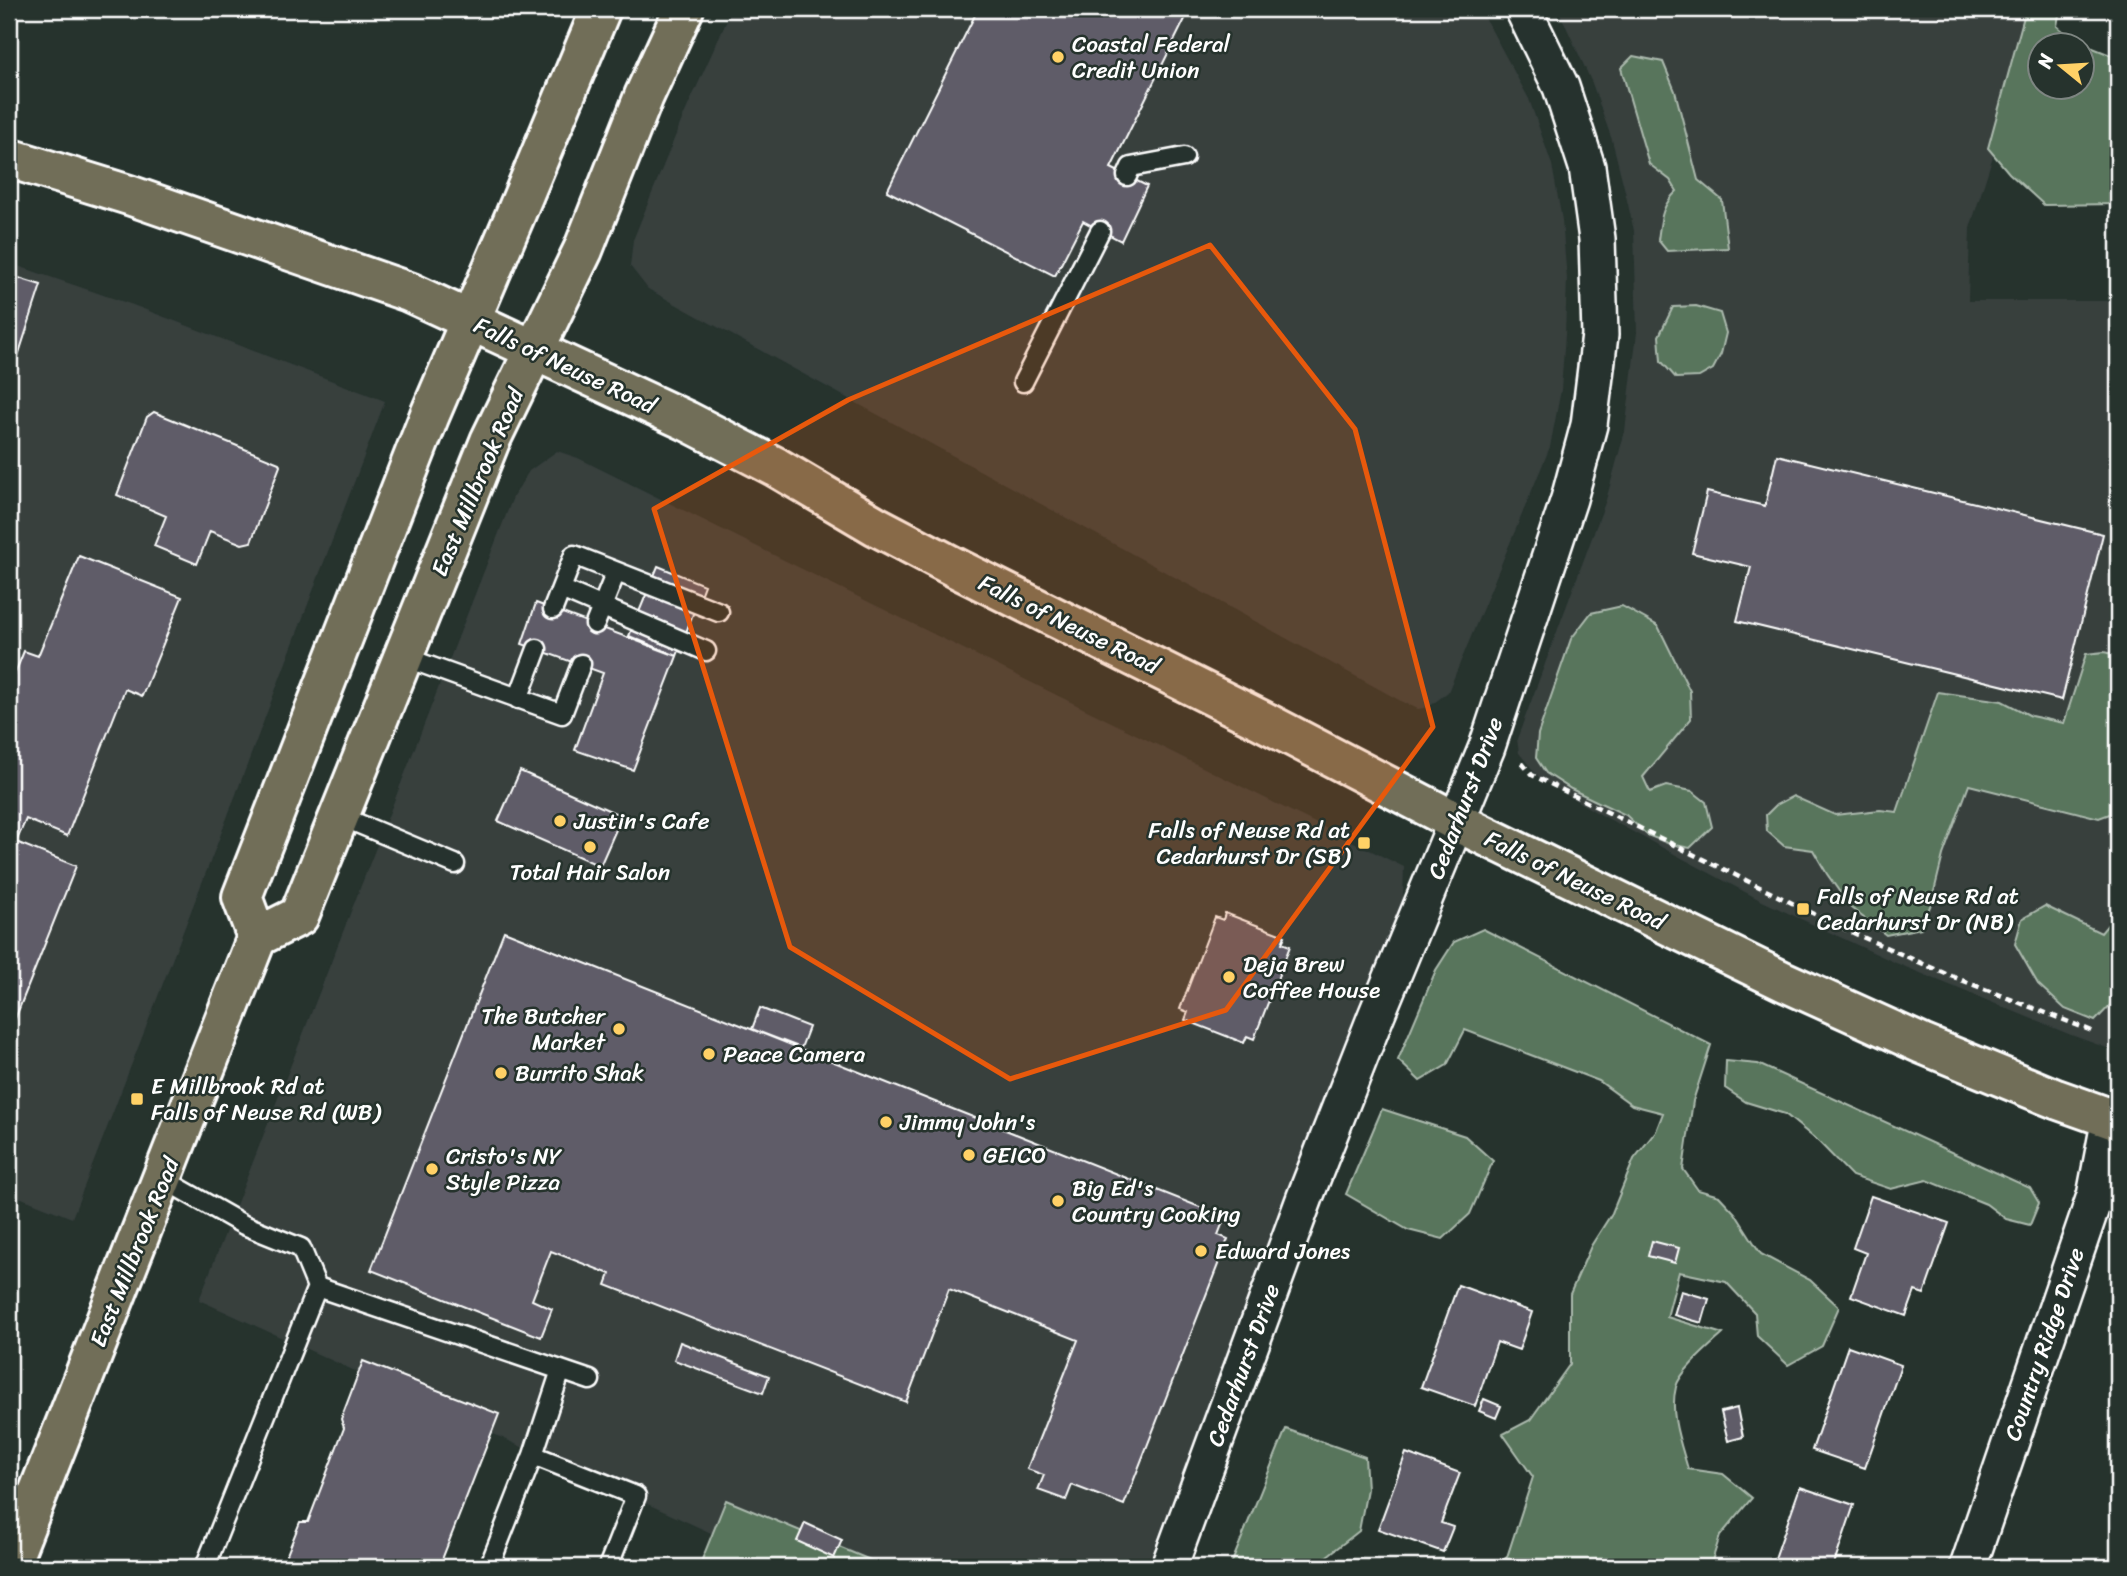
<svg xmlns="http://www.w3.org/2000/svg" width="2127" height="1576" viewBox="0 0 2127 1576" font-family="Sriracha,sans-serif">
	<rect width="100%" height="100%" fill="#26332d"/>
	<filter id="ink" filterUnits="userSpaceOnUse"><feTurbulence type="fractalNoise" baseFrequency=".0143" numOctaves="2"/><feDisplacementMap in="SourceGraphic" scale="14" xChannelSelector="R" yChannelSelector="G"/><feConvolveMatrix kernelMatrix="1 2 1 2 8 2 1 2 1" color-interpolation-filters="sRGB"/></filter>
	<g filter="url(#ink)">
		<path fill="#373f3e" d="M732 9H1480L1529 99 1552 165 1562 220 1567 279 1565 335 1561 390 1550 447 1448 692 1429 707 1418 709 1399 700 648 289 630 266 633 240 683 117Z
			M1558 9H2040L1970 228 1968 301H2118V1052L2071 1035 1896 963 1760 900 1594 811 1540 779 1519 753 1517 739 1606 500 1625 431 1637 332 1634 231 1624 187 1612 140 1592 83Z
			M9 263 133 305 385 401 219 839 72 1218 9 1193Z
			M557 451 578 458 1404 867 1403 898 1395 919 1147 1567H786L199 1300 513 497 529 471Z"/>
		<path fill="#58755c" stroke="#acbaae" stroke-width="2" fill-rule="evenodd" d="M2026 9H2060L2057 26 2075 41 2118 58V204L2044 205 2009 173 1988 148ZM2039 46H2082V88H2039Z
			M1633 56 1663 62 1675 91 1698 180 1722 200 1728 248 1667 251 1658 240C1661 219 1661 206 1677 191L1670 180 1649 164 1621 68Z
			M1696 306 1720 313 1726 333 1721 354 1713 369 1699 377 1676 378 1661 361 1659 336 1673 307Z
			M1622 606 1658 626 1690 691 1691 719 1643 777 1650 792 1666 786 1692 791 1706 802 1712 827 1690 848 1670 844 1647 835 1626 815 1571 789 1546 773 1536 758 1538 734 1571 639 1591 613Z
			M2104 652 2116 655 2118 660V811L2099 818 1969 785 1943 855 1931 904 1921 928 1886 935 1851 908 1827 874 1813 850 1784 846 1767 831 1766 815 1776 805 1793 796 1835 815 1880 810 1897 812 1938 692 2002 701 2031 716 2064 723 2086 654Z
			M2045 906 2101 933 2118 912V940L2110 954 2118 965V997L2095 1021 2065 1009 2038 984 2015 944 2022 919Z
			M1483 929 1711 1045 1693 1101 1683 1169 1698 1190 1719 1196 1735 1213 1761 1254 1810 1280 1839 1307 1822 1346 1788 1365 1757 1336 1755 1313 1726 1282 1679 1272 1667 1317 1723 1334C1710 1346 1680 1371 1676 1387 1669 1414 1681 1444 1688 1469L1723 1474 1752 1498 1720 1536 1710 1567H1498L1507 1557 1533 1477 1503 1434 1530 1420 1570 1364V1294L1591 1246 1612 1213 1634 1159 1656 1131 1663 1113 1632 1105 1599 1081 1465 1030 1447 1065 1420 1081 1398 1060 1436 970 1454 942Z
			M1726 1061 1758 1064 2030 1188 2039 1203 2030 1225 2006 1219 1986 1204 1927 1180 1891 1189 1852 1176 1819 1142 1785 1114 1746 1102 1725 1088Z
			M1382 1109 1465 1136 1493 1161 1470 1214 1443 1239 1408 1230 1346 1194Z
			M1286 1429 1365 1457 1367 1489 1359 1531 1313 1567H1230Z
			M726 1500 887 1567H699Z"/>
		<path fill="#5e5c67" stroke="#fff" stroke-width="2" d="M978 9H1190L1111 168 1147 186 1121 241 1083 221 1055 276 887 191Z
			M9 275 41 285 9 384Z
			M154 412 279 463 280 466 251 542 242 544 210 531 197 564 154 546 166 516 117 495 147 417Z
			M1777 455 2103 534 2062 700 1737 621 1751 567 1692 553 1707 492 1765 506Z
			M79 556 182 597 142 696 125 689 67 836 26 819 16 842 76 866 9 1034V688L24 651 38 656Z
			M658 566 704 585 677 656 629 636Z
			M536 603 677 656 633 770 575 750 603 673 522 644Z
			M520 771 622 816 600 866 498 821Z
			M1225 913 1285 936 1282 943 1290 946 1254 1039 1247 1036 1244 1043 1185 1020 1188 1012 1180 1009 1215 917 1223 920Z
			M504 931 1225 1217 1218 1235 1228 1239 1124 1505 1072 1485 1066 1500 1038 1490 1044 1475 1027 1469 1078 1340 949 1289 906 1402 606 1285 610 1274 551 1251 532 1300 552 1309 541 1337 371 1270Z
			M760 1008 809 1027 801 1048 752 1029Z
			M1871 1196 1949 1223 1924 1294 1915 1291 1906 1316 1851 1296 1866 1253 1853 1248Z
			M1652 1241 1679 1248 1675 1263 1648 1256Z
			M1458 1285 1532 1312 1519 1350 1497 1342 1475 1406 1421 1387Z
			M1681 1291 1709 1299 1702 1323 1674 1315Z
			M680 1342 769 1376 763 1393 674 1360Z
			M1848 1346 1901 1365 1865 1468 1812 1450Z
			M363 1361 499 1414 439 1567H282L300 1522H308L344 1428 341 1419Z
			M1484 1399 1501 1406 1496 1418 1479 1411Z
			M1737 1408 1743 1437 1728 1441 1721 1412Z
			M1406 1453 1460 1473 1441 1523 1453 1527 1443 1552 1378 1529Z
			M1800 1487 1854 1505 1833 1567H1772Z
			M805 1523 842 1540 834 1558 797 1541Z"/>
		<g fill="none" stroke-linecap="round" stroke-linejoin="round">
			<g stroke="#fff" stroke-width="23">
				<path id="service" d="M1127 176 1131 167 1184 157
					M1023 382 1100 231
					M561 589 706 651
					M553 609 574 555 719 612
					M595 624 616 572
					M404 657 562 714 581 664
					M518 699 537 649
					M340 816 455 864
					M163 1179 244 1225 301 1248 317 1287 590 1380
					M561 1370 533 1455 636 1496 608 1567
					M205 1567 317 1287
					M489 1567 533 1455"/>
			</g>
			<g stroke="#fff" stroke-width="40">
				<path id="minor" d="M1169 1567 1305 1197 1376 1016 1487 747 1569 499 1589 425 1600 335 1597 239 1587 167 1561 87 1523 9
					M1968 1567 2095 1196 2110 1118"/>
			</g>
			<g stroke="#fff" stroke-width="44">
				<path id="primary" d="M9 158 129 195 409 292 687 421 776 467 876 526 958 569 1261 720 1457 822 1783 981 1922 1044 2056 1099 2118 1121
					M257 937 299 916 490 441 583 250 644 96 684 9
					M9 1567 257 937 242 897 429 417 514 218 601 9"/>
			</g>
			<path stroke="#fff" stroke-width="4.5" stroke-dasharray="7 5" stroke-linecap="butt" d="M1522 763 1532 775 1849 931 1946 974 2092 1031"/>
			<use href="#service" stroke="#26332d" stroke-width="18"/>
			<use href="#minor" stroke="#26332d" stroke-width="35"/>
			<use href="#primary" stroke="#716e59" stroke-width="38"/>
		</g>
	</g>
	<path fill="#e8590c" fill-opacity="0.2" stroke="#e8590c" stroke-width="5" stroke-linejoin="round" d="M1210 245 1355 429 1433 727 1226 1010 1010 1079 790 947 654 509 848 400Z"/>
	<g fill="#ffd166" stroke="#26332d" stroke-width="2.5">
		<circle cx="1058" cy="57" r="7"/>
		<circle cx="560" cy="821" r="7"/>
		<rect x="1357" y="836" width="14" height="14" rx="3.5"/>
		<circle cx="590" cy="847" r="7"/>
		<rect x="1796" y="902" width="14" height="14" rx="3.5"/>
		<circle cx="1229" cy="977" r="7"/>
		<circle cx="619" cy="1029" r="7"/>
		<circle cx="709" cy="1054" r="7"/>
		<circle cx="501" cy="1073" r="7"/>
		<rect x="130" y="1092" width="14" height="14" rx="3.5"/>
		<circle cx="886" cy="1122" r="7"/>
		<circle cx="969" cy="1155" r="7"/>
		<circle cx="432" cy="1169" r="7"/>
		<circle cx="1058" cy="1201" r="7"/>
		<circle cx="1201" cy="1251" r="7"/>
	</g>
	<g text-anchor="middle" stroke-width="5" stroke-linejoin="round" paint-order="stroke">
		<g font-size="23" fill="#fff" stroke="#26332d" text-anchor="start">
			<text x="1072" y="52">Coastal Federal<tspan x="1072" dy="26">Credit Union</tspan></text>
			<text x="574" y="829">Justin's Cafe</text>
			<text x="1350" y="838" text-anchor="end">Falls of Neuse Rd at<tspan x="1350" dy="26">Cedarhurst Dr (SB)</tspan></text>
			<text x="590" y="880" text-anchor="middle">Total Hair Salon</text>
			<text x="1817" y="904">Falls of Neuse Rd at<tspan x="1817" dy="26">Cedarhurst Dr (NB)</tspan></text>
			<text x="1243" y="972">Deja Brew<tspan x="1243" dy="26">Coffee House</tspan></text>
			<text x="605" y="1024" text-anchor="end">The Butcher<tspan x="605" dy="26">Market</tspan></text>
			<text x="723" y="1062">Peace Camera</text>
			<text x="515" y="1081">Burrito Shak</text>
			<text x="151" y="1094">E Millbrook Rd at<tspan x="151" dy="26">Falls of Neuse Rd (WB)</tspan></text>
			<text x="900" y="1130">Jimmy John's</text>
			<text x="983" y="1163">GEICO</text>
			<text x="446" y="1164">Cristo's NY<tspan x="446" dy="26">Style Pizza</tspan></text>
			<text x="1072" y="1196">Big Ed's<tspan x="1072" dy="26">Country Cooking</tspan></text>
			<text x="1215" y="1259">Edward Jones</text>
		</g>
		<g font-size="23" fill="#fff" stroke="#26332d">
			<text transform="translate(565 365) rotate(25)" y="8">Falls of Neuse Road</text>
			<text transform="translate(477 482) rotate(-67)" y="8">East Millbrook Road</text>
			<text transform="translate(1069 624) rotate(26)" y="8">Falls of Neuse Road</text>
			<text transform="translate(1465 798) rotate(-69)" y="8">Cedarhurst Drive</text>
			<text transform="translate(1575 880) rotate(26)" y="8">Falls of Neuse Road</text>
			<text transform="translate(134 1252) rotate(-68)" y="8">East Millbrook Road</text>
			<text transform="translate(2044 1344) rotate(-71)" y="8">Country Ridge Drive</text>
			<text transform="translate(1243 1365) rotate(-70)" y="8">Cedarhurst Drive</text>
		</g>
	</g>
	<rect width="2127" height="1576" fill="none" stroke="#26332d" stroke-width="35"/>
	<rect x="18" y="18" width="2092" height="1541" fill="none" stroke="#fff" stroke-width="2.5" filter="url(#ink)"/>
	<g transform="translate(2061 66) rotate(288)"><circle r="33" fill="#26332d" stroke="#7d8581" stroke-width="2"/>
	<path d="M0-5L12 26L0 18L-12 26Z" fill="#ffd166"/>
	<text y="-10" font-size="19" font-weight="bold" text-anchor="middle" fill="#ffffff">N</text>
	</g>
</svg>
